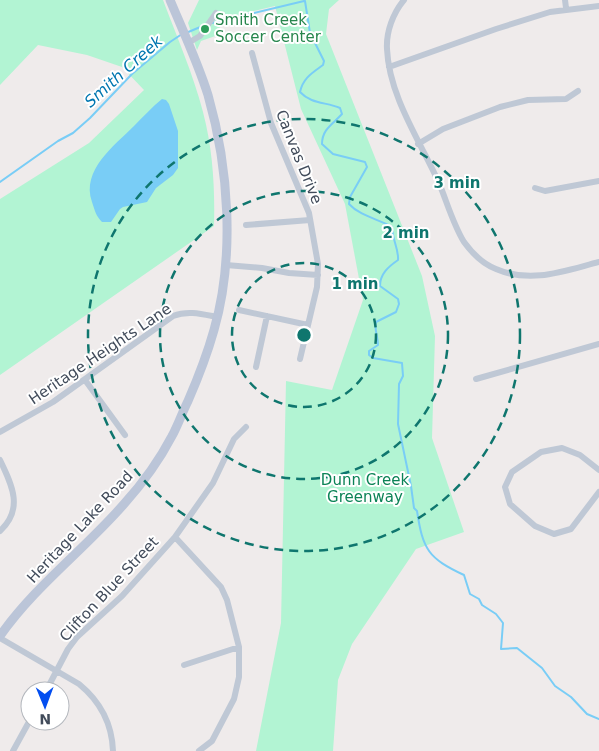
<svg xmlns="http://www.w3.org/2000/svg" width="599" height="751" viewBox="0 0 599 751" font-family="'DejaVu Sans',sans-serif">
	<rect width="100%" height="100%" fill="#efebeb"/>
	<path fill="#b2f4d3" d="M0 0H163C177 37 193 74 203 112 213 150 215 188 214 226L0 375V199L89 143 144 90 122 67 87 55 38 45 0 85Z
		M199 0H339L329 9 326 34 422 276 435 336 432 438 464 532 416 549 352 644 338 680 333 751H256L281 623 286 381 332 390 363 300 345 204 301 109 275 6 221 19 219 24 221 34 201 41 197 50 188 23Z"/>
	<path fill="#79cdf6" d="M162 99 166 100 169 104 178 131V168L173 175 156 188 147 202 123 207 120 209 111 222H102C96 216 95 211 92 202 81 170 114 146 134 126 143 117 152 107 162 99Z"/>
	<g fill="none" stroke-linecap="round" stroke-linejoin="round">
		<path stroke="#79cdf6" stroke-width="2" d="M305 1 310 33 324 61 323 65C312 73 303 78 300 92 311 104 326 102 340 108L342 114C333 124 322 129 322 144L333 154 365 162 367 167 350 197 349 204C360 216 378 219 392 227 392 239 399 249 398 260 388 267 380 274 380 286L398 299 399 304 396 312 376 322C374 330 378 336 378 345L369 351V355L373 358 402 363 403 376 399 384 398 424 411 486 414 508 417 511C423 550 428 558 464 575L470 594 479 599 482 605 496 614 503 623 501 649 517 648 542 668 555 686 571 697 587 714 599 719
			M212 23 304 1
			M186 33 205 25
			M0 182 58 141 73 133 90 118 132 74 170 42 182 34"/>
		<path stroke="#bfc8d5" stroke-width="6" d="M404 0C393 13 386 32 387 49 389 96 420 141 439 183 447 202 453 224 464 242 472 253 483 264 496 269 531 284 564 271 599 262
			M565 0 566 8
			M188 43 200 36 216 13
			M252 53 271 123 309 213 318 264 317 287 300 359
			M389 67 496 29 550 12 599 6
			M418 144 443 129 500 107 528 100 566 99 578 91
			M535 188 545 191 599 181
			M246 225 310 220
			M226 265 262 268 289 273 318 275
			M239 310 308 325
			M256 367 267 316
			M476 379 599 344
			M85 380 125 435
			M0 432 53 402 173 316C188 310 202 314 217 317
			M0 460C12 485 24 509 0 531
			M599 470 580 455 562 448 541 452 512 472 505 487 510 504 535 526 554 534 571 529 599 492
			M175 537 221 587 227 600 239 647V677L234 699 212 741 199 751
			M0 638 79 684C101 702 112 723 113 751
			M184 665 239 647
			M46 691 68 649 77 637 122 596 175 537 213 483 234 439 246 427
			M13 751 30 720"/>
		<path stroke="#bbc5d8" stroke-width="9" d="M0 636C35 586 85 549 124 504 142 484 160 459 172 436 178 425 182 413 188 401 198 378 207 355 214 330 235 257 229 168 208 95 198 63 183 31 170 0"/>
	</g>
	<g fill="none" stroke="#0f766e" stroke-width="2.5" stroke-dasharray="9 6">
		<circle cx="304" cy="335" r="72"/>
		<circle cx="304" cy="335" r="144"/>
		<circle cx="304" cy="335" r="216"/>
	</g>
	<circle fill="#2e9e5b" stroke="#fff" stroke-width="2" cx="205" cy="29" r="5"/>
	<g text-anchor="middle" stroke-width="4" stroke-linejoin="round" paint-order="stroke">
		<g font-size="15" fill="#27864d" stroke="#fff" text-anchor="start">
			<text x="215" y="25">Smith Creek<tspan x="215" dy="17">Soccer Center</tspan></text>
		</g>
		<g font-size="15" fill="#424c5b" stroke="#fff">
			<text transform="translate(299 157) rotate(68)" y="5">Canvas Drive</text>
			<text transform="translate(100 354) rotate(-34)" y="5">Heritage Heights Lane</text>
			<text transform="translate(80 527) rotate(-47)" y="5">Heritage Lake Road</text>
			<text transform="translate(109 589) rotate(-47)" y="5">Clifton Blue Street</text>
		</g>
		<g font-size="15" fill="#0b8356" stroke="#fff">
			<text x="365" y="485">Dunn Creek<tspan x="365" dy="17">Greenway</tspan></text>
		</g>
		<g font-size="16" font-style="italic" fill="#0076b0" stroke="#fff">
			<text transform="translate(123 71) rotate(-42)" y="6">Smith Creek</text>
		</g>
	</g>
	<circle cx="304" cy="335" r="8" fill="#0f766e" stroke="#fff" stroke-width="2.5"/>
	<g font-size="15" text-anchor="middle" font-weight="bold" fill="#0f766e" stroke="#fff" stroke-width="4" stroke-linejoin="round" paint-order="stroke">
		<text x="457" y="188">3 min</text>
		<text x="406" y="238">2 min</text>
		<text x="355" y="289">1 min</text>
	</g>
	<g transform="translate(45 706) rotate(179)"><circle r="24" fill="#ffffff" stroke="#b3b7bd"/>
	<path d="M0-4L9 19L0 12L-9 19Z" fill="#034ef0"/>
	<text y="-8" font-size="14" font-weight="bold" text-anchor="middle" fill="#424c5b">N</text>
	</g>
</svg>
